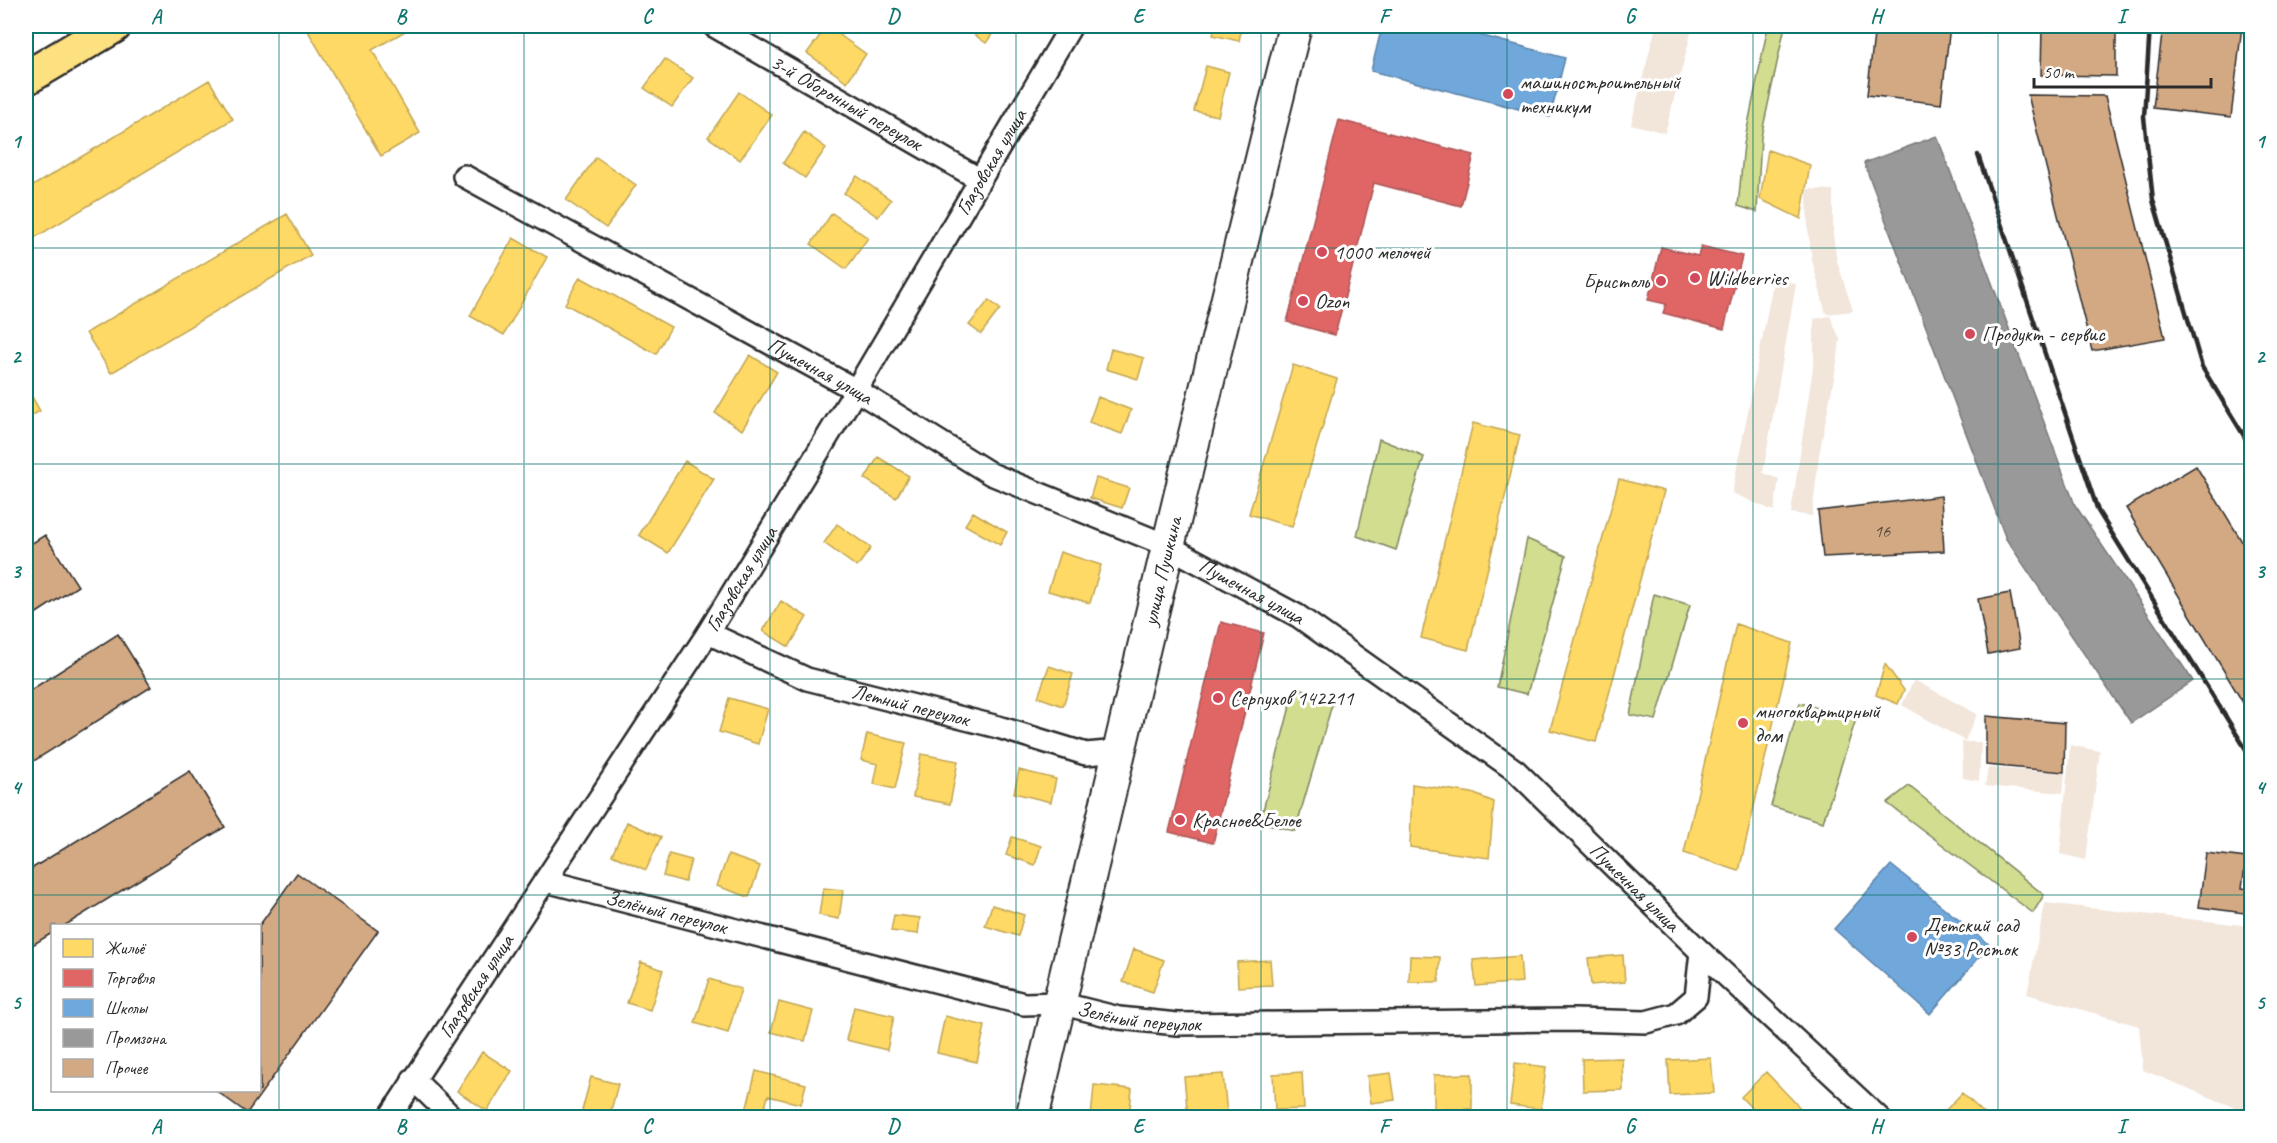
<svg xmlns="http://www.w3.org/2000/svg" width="2277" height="1143" viewBox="0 0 2277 1143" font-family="Caveat,sans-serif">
	<rect width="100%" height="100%" fill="#fff"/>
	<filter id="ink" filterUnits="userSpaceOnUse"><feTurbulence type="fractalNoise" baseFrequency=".0167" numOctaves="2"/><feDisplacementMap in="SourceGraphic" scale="12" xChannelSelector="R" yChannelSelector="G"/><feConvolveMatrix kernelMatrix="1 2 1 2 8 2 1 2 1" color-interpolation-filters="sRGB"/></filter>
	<g filter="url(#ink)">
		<path fill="#f2e5da" d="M1656 26H1693L1665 133 1631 124Z
			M1807 189 1833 190V235L1837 261 1853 311 1826 314 1812 260 1808 229Z
			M1774 278 1796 284 1763 473 1779 479 1774 511 1732 493Z
			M1830 316 1840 339 1838 357 1819 455 1812 516 1791 513 1814 361V319Z
			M1914 680 1977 714 1965 741 1902 705Z
			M1962 742H1981L1979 781 1963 778Z
			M2070 745 2100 751 2086 860 2060 854Z
			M1988 768 2065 773 2063 793 1985 786Z
			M2045 903 2251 926V1114L2143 1070 2139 1026 2027 994Z"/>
		<path fill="#d2dd90" stroke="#7e845e" stroke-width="1.5" d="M1768 26H1785L1761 137 1757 212 1738 206 1744 144Z
			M1379 439 1424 457 1396 550 1357 536Z
			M1527 539 1566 556 1527 694 1497 687Z
			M1654 594 1690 605 1656 720 1630 715Z
			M1295 687 1334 698 1295 831 1260 822Z
			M1800 703 1856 719 1823 822 1771 806Z
			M1909 786 2044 895 2033 913 1887 803Z"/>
		<path fill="#ffd966" stroke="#bfa554" stroke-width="1.5" d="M305 26H414L372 50 420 133 381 156Z
			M827 26 866 54 847 82 807 53Z
			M962 26H998L986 43Z
			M1215 26H1242L1239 41 1213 35Z
			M665 59 693 78 672 107 644 88Z
			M1206 66 1229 72 1218 116 1194 111Z
			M209 80 233 119 31 240 26 231V190Z
			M739 92 772 115 740 160 708 137Z
			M804 132 826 148 805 178 783 163Z
			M1768 150 1810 165 1801 219 1760 199Z
			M596 157 636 185 606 228 566 200Z
			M857 176 891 200 878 217 844 193Z
			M832 213 868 238 846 269 811 244Z
			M287 214 311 255 111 373 86 333Z
			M513 238 547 257 504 335 470 316Z
			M580 277 671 327 656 354 565 304Z
			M989 300 1000 309 981 334 969 325Z
			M1111 349 1144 358 1138 379 1106 369Z
			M750 355 777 372 742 430 715 413Z
			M1293 365 1337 379 1292 527 1249 514Z
			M26 386 40 411 26 419Z
			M1098 397 1131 410 1122 434 1089 422Z
			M1473 423 1520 435 1468 650 1421 638Z
			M878 457 909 476 896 498 865 479Z
			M685 461 714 479 668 553 639 535Z
			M1096 478 1129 488 1122 508 1090 498Z
			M1619 479 1664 491 1596 742 1550 730Z
			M973 512 1007 532 1000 545 965 525Z
			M837 524 871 548 857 567 824 543Z
			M1060 552 1101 565 1090 603 1048 591Z
			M781 601 807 617 789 647 763 631Z
			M1736 624 1792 643 1739 871 1684 853Z
			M1885 664 1904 690 1898 704 1876 695Z
			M1049 666 1073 674 1063 706 1038 697Z
			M729 698 768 709 758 744 719 732Z
			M867 734 906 743 895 789 874 784 878 764 861 760Z
			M921 754 958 761 950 804 913 797Z
			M1019 770 1056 779 1051 802 1014 793Z
			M1412 784 1472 793 1494 802 1489 858 1410 847Z
			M627 822 661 837 646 870 612 855Z
			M1012 837 1041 846 1035 865 1006 855Z
			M669 854 691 860 685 882 663 876Z
			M728 855 760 866 749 897 717 886Z
			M823 888 843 890 839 919 819 915Z
			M992 905 1024 915 1018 936 985 926Z
			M894 915 920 918 918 934 891 931Z
			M1134 949 1164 960 1153 992 1123 982Z
			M1623 955 1625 982 1591 985 1588 958Z
			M1410 956 1440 957 1439 982H1409Z
			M1520 956 1522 982 1476 986 1473 960Z
			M1270 960 1272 985 1238 987 1237 962Z
			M641 962 663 970 650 1010 627 1003Z
			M709 979 741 989 728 1033 695 1023Z
			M779 1002 813 1011 805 1041 771 1032Z
			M854 1007 894 1016 887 1050 846 1040Z
			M945 1016 985 1026 977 1062 937 1053Z
			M482 1052 512 1071 487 1111 457 1091Z
			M1622 1058 1623 1090 1583 1091 1582 1059Z
			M1711 1058 1714 1093 1670 1095 1668 1060Z
			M1515 1063 1546 1067 1541 1109 1510 1105Z
			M756 1071 806 1084 801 1104 768 1096 763 1115 746 1111Z
			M1302 1072 1304 1109 1275 1110 1273 1074Z
			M1766 1072 1805 1113 1801 1118H1761L1741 1097Z
			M1391 1073 1395 1100 1371 1103 1367 1076Z
			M1223 1074 1227 1114 1188 1118 1184 1077Z
			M1472 1074V1109H1434V1075Z
			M591 1077 618 1084 609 1118H580Z
			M1094 1085 1132 1089 1129 1118H1091Z
			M1962 1093 1989 1118H1949L1944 1112Z
			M664 1112 688 1118H663Z"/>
		<path fill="#e06666" stroke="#aa5454" stroke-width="1.5" d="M1339 120 1474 155 1461 206 1374 183 1335 335 1287 322Z
			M1701 246 1742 256 1724 329 1663 313 1666 304 1648 300 1661 247 1698 256Z
			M1221 622 1264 633 1213 843 1169 832Z"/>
		<path fill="#6fa8dc" stroke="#5b82a7" stroke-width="1.5" d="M1382 26H1446L1565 58 1550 117 1371 71Z
			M1891 865 1990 945 1930 1014 1834 929Z"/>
		<path fill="#999" stroke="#787878" stroke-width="1.5" d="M1937 136 2075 505 2193 681 2131 723 2006 539 1864 163Z"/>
		<path fill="#d3a984" stroke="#2b2b2b" stroke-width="1.5" d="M1875 26H1950L1941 104 1867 95Z
			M2042 26H2116V76L2041 75Z
			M2163 26H2242L2231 117 2153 108Z
			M2028 95 2105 96 2165 338 2092 351Z
			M2196 466 2252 558 2251 716 2126 508Z
			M1941 496 1944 551 1823 557 1818 511Z
			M45 535 78 586 26 620V547Z
			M2010 593 2020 648 1988 654 1978 599Z
			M118 634 151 687 26 766V693Z
			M1986 716 2065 723 2064 772 1986 765Z
			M190 771 225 827 64 926H52V933L31 946 26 937V872Z
			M2206 853 2246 858 2242 888 2252 889V914L2199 907Z
			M297 873 378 931 247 1113 215 1090H260L259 926Z"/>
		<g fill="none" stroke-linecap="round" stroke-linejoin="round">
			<g stroke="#2b2b2b" stroke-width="26">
				<g id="street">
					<path id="s1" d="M714 26 979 179"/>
					<path id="s2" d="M464 176 856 390 991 474 1166 545 1298 616 1516 771 1701 952 1879 1118"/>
					<path id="s3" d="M708 633 807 679 998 727 1086 754 1119 751"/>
					<path id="s4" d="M546 881 1024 1004 1059 1003 1119 1018 1177 1024 1574 1020 1646 1022 1676 1014 1696 997 1701 952"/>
					<path d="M413 1079 453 1118"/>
					<path id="s5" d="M389 1118 708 633 856 390 1071 26"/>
				</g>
			</g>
			<g stroke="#2b2b2b" stroke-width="36">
				<g id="secondary">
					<path id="s6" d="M1032 1118C1119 753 1204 389 1295 26"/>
				</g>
			</g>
			<g stroke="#2b2b2b" stroke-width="38">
				<path id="primary" d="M26 78 114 26"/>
			</g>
			<use href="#street" stroke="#fff" stroke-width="21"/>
			<use href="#secondary" stroke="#fff" stroke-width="32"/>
			<use href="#primary" stroke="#fde080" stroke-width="33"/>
			<path stroke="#2b2b2b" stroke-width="4.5" d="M2150 26 2144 117 2153 200 2202 367 2252 449
				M1978 155 2098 511 2252 759"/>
		</g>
	</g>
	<path fill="none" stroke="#0f766e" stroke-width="1.5" stroke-opacity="0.55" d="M279 26V1118M524 26V1118M770 26V1118M1016 26V1118M1261 26V1118M1507 26V1118M1753 26V1118M1998 26V1118M26 248H2252M26 464H2252M26 679H2252M26 895H2252"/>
	<g fill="#d1495b" stroke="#fff" stroke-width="2">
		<circle cx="1508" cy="94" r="6"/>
		<circle cx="1322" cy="252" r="6"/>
		<circle cx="1695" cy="278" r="6"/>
		<circle cx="1661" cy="281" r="6"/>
		<circle cx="1303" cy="301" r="6"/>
		<circle cx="1970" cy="334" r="6"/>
		<circle cx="1218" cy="698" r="6"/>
		<circle cx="1743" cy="723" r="6"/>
		<circle cx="1180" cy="820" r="6"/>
		<circle cx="1912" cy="937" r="6"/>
	</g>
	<g text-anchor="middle" stroke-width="6" stroke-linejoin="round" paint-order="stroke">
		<g font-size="18" fill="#554a41">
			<text x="1882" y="537">16</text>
		</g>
		<g font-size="21" fill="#2b2b2b" stroke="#fff" text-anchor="start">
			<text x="1520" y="89">машиностроительный<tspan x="1520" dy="24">техникум</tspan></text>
			<text x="1334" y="259">1000 мелочей</text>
			<text x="1707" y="285">Wildberries</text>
			<text x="1649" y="288" text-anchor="end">Бристоль</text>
			<text x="1315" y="308">Ozon</text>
			<text x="1982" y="341">Продукт - сервис</text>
			<text x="1230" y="705">Серпухов 142211</text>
			<text x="1755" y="718">многоквартирный<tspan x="1755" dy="24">дом</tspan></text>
			<text x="1192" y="827">Красное&amp;Белое</text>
			<text x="1924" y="932">Детский сад<tspan x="1924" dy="24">№33 Росток</tspan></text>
		</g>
		<g font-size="21" fill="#2b2b2b" stroke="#fff">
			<text dy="7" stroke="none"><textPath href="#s1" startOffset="153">3-й Оборонный переулок</textPath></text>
			<text dy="7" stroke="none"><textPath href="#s5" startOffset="1130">Глазовская улица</textPath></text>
			<text dy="7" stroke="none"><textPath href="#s2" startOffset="406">Пушечная улица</textPath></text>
			<text dy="7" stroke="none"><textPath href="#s6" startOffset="562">улица Пушкина</textPath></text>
			<text dy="7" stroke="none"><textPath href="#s5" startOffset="644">Глазовская улица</textPath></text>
			<text dy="7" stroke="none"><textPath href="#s2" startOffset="892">Пушечная улица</textPath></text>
			<text dy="7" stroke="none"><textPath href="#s3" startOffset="216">Летний переулок</textPath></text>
			<text dy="7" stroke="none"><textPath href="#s2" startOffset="1378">Пушечная улица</textPath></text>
			<text dy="7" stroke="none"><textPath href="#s4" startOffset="124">Зелёный переулок</textPath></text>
			<text dy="7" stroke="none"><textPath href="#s5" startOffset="158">Глазовская улица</textPath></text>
			<text dy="7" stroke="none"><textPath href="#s4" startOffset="610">Зелёный переулок</textPath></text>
		</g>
	</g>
	<rect width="2277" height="1143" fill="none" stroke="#fff" stroke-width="66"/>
	<rect x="51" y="924" width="210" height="168" fill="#ffffff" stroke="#aaaaaa" stroke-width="1.5"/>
	<rect x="63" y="939" width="30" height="18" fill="#ffd966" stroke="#aaaaaa" stroke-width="1.5"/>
	<text x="105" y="954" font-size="18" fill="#2b2b2b">Жильё</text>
	<rect x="63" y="969" width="30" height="18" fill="#e06666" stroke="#aaaaaa" stroke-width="1.5"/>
	<text x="105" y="984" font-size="18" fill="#2b2b2b">Торговля</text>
	<rect x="63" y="999" width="30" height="18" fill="#6fa8dc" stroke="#aaaaaa" stroke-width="1.5"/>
	<text x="105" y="1014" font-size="18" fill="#2b2b2b">Школы</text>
	<rect x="63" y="1029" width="30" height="18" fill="#999999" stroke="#aaaaaa" stroke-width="1.5"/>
	<text x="105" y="1044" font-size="18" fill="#2b2b2b">Промзона</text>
	<rect x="63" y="1059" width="30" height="18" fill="#d3a984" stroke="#aaaaaa" stroke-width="1.5"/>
	<text x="105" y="1074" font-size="18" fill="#2b2b2b">Прочее</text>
	<path d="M2034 78v9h177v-9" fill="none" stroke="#2b2b2b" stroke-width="3"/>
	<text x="2043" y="78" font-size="18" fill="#2b2b2b" stroke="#ffffff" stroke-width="4.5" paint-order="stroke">50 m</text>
	<rect x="33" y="33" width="2211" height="1077" fill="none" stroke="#0f766e" stroke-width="2"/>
	<g font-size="20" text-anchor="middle" font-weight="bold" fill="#0f766e">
		<text x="156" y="23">A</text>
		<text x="401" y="23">B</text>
		<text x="647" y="23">C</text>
		<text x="893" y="23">D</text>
		<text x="1138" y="23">E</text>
		<text x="1384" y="23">F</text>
		<text x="1630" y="23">G</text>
		<text x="1876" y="23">H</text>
		<text x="2121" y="23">I</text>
		<text x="16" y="148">1</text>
		<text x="2260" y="148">1</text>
		<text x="16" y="363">2</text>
		<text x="2260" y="363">2</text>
		<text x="16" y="578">3</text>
		<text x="2260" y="578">3</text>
		<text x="16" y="794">4</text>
		<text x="2260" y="794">4</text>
		<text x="16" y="1009">5</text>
		<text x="2260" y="1009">5</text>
		<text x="156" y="1133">A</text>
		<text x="401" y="1133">B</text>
		<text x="647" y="1133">C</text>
		<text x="893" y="1133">D</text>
		<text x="1138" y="1133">E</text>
		<text x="1384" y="1133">F</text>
		<text x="1630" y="1133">G</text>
		<text x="1876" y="1133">H</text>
		<text x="2121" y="1133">I</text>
	</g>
</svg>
